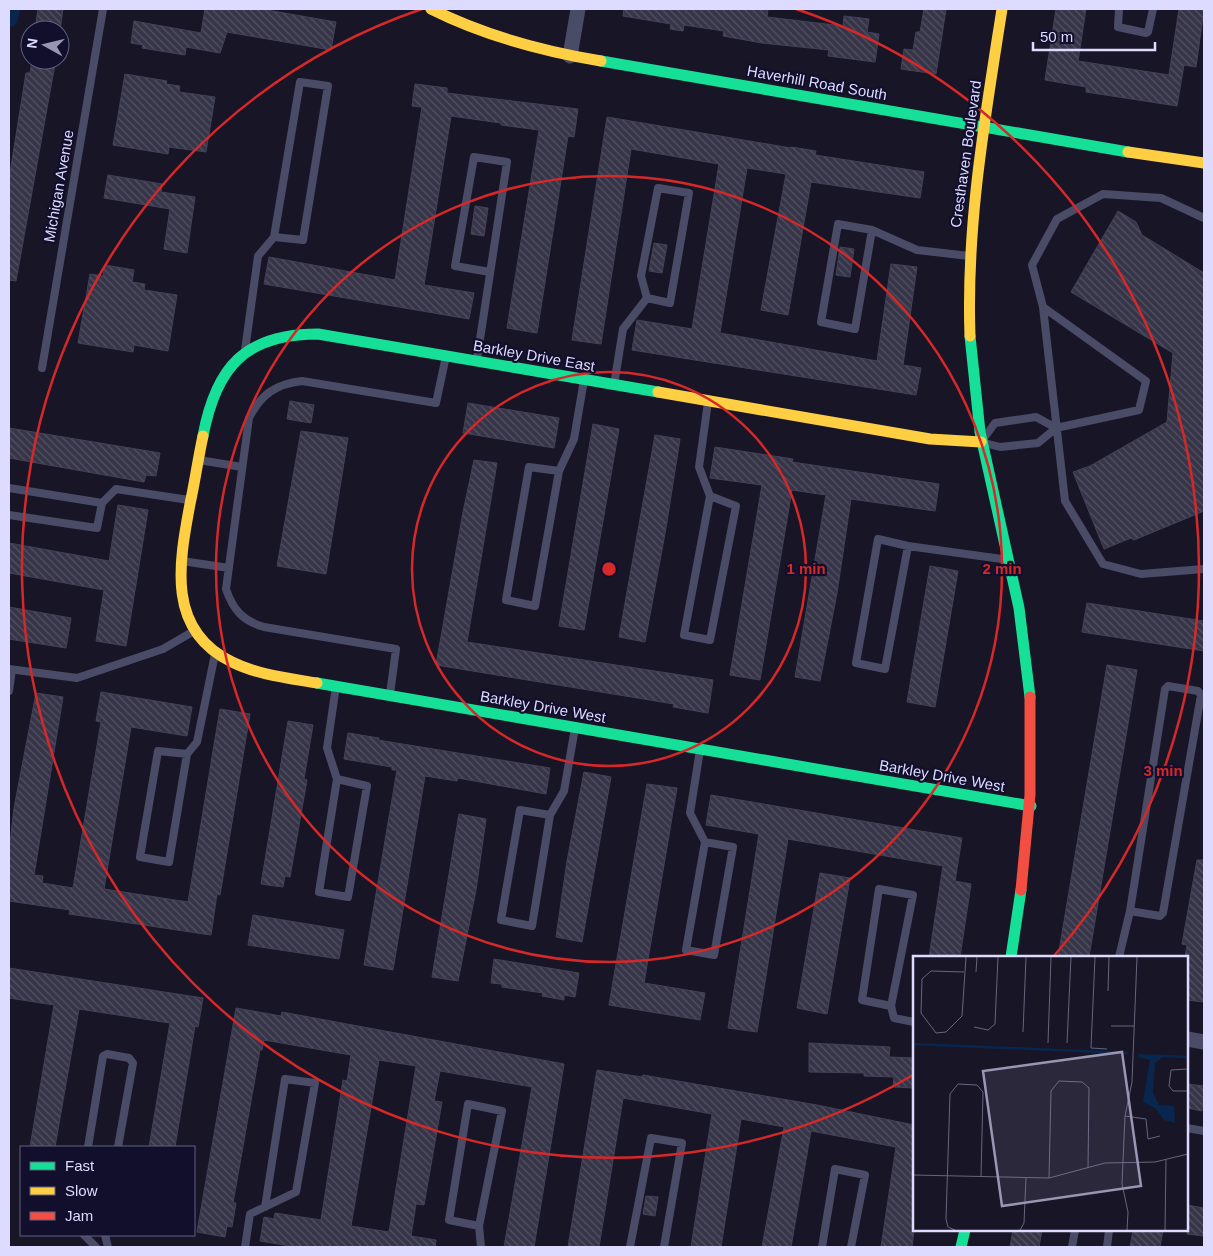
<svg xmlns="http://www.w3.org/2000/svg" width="1213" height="1256" viewBox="0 0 1213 1256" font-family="Helvetica,sans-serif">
	<defs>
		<pattern id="building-back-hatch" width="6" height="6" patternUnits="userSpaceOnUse" patternTransform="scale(1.25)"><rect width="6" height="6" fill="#363447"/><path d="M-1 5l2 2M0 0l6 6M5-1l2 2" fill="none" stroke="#535163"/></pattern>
	</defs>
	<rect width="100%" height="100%" fill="#181626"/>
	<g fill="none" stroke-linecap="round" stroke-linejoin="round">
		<path stroke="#09264f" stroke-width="18" d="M9 18 11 9"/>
	</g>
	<path fill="url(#building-back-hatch)" stroke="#434159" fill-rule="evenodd" d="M38 9H63L60 30H35Z
		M205 9H261L336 22 331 50 227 32 220 53 186 47 185 55 142 48 143 45 131 43 134 21 201 33Z
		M624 9H768L767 17 843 26 844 16 869 19 867 32 879 34 875 62 828 56 829 50 762 43 723 36 724 31 684 25 683 31 670 29 671 24 623 16Z
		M924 9H946L936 74 901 69 904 49 913 50 916 32H920Z
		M1056 9H1086L1078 61 1169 75 1179 9H1204L1196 67 1184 65 1177 106 1086 92V87L1045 80Z
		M32 61 55 64 16 281 9 280V179L26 73H30Z
		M125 74 167 81 166 84 180 86 179 92 215 97 206 152 169 147 168 154 113 145Z
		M415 84 447 88V93L578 109 574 137 568 136 537 333 507 328 539 130 501 125V123L451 116 424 285 474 293 469 319 264 284 269 257 395 280 422 107 412 106Z
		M607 117 791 148V147L816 151 815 155 924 172 920 198 811 182 788 315 761 310 786 174 747 168 720 333 877 361 891 264 917 267 903 365 921 368 916 395 632 350 637 320 692 329 719 164 631 149 601 344 572 340Z
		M108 175 162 184 161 192 195 197 187 253 164 249 170 209 104 198Z
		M475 206 488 208 484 236 471 234Z
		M1118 211 1136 222 1142 235 1204 273V511L1134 540 1131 538 1104 549 1073 472 1090 466 1167 422 1173 353 1071 292Z
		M654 243 667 245 662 273 649 271Z
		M840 247 854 249 850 277 836 275Z
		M105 265 134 270 132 282 145 284 144 290 177 295 168 351 134 345 133 352 78 343 90 274 103 276Z
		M290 401 314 405 311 423 287 419Z
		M468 403 559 418 554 448 463 433Z
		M593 424 619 429 584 630 559 626Z
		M9 428 160 453 156 476 146 475 144 482 9 458Z
		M301 431 348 438 326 574 277 566Z
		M655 435 680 439 666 528 645 642 619 637Z
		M715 447 793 459 792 462 939 484 935 511 851 499 837 593 820 681 795 677 826 495 792 490 760 680 730 675 762 485 710 478Z
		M474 460 497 463 467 642 713 680 708 713 673 707 674 704 436 665 463 512Z
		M118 505 148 510 126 646 96 641 104 590 9 573V543L109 561Z
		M930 566 958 571 935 707 907 702Z
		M1087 603 1204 621V651L1082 632Z
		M9 607 71 618 66 648 9 639Z
		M1107 665 1137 670 1089 957H1058Z
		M101 692 192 707 187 736 131 727 104 889 188 902 220 709 250 714 220 895 217 894 211 935 69 914 70 910 9 901V852L14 808 36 693 63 697 34 875 43 876 42 883 73 888 101 722 96 721Z
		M288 721 313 725 304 779 307 780 290 877 285 876 283 887 261 884Z
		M348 733 379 738 378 740 550 768 546 794 458 778 457 781 425 776 393 970 364 965 397 770H392V767L344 759Z
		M584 772 611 777 582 942 556 937 567 861Z
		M647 784 677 788 644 983 705 993 700 1020 609 1005Z
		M711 795 962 838 955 881 971 884 960 957H929L943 866 788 839 757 1032 728 1028 759 834 706 825Z
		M459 814 486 819 476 890 458 981 432 977Z
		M1197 860H1204V1002L1187 1000 1185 957 1187 945 1182 944Z
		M820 873 850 878 827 1014 797 1008Z
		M253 915 344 930 339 959 248 945Z
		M494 959 579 973 575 997 564 995V1000L542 996 543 993 502 987V984L491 983Z
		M9 968 203 998 198 1027 195 1026 175 1147H149L170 1023 79 1009 55 1147H30L54 1005 9 998Z
		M236 1008 281 1016 282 1012 564 1064 534 1247H504L532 1087 440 1071 434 1101 442 1102 428 1182 424 1205 416 1204 411 1236 436 1240 435 1247H296L260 1241 264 1217 274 1219 275 1213 321 1220 343 1080 347 1081 351 1055 264 1040 262 1050H260L233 1203H236L232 1227 227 1226 225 1237 197 1232ZM379 1060 416 1066 389 1232 351 1226Z
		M809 1043 890 1047 889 1057 914 1058V1088L893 1087 894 1077 864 1076V1073L809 1072Z
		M597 1070 642 1077 643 1075 817 1105 914 1125V1230L912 1247H881L896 1147 811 1131 791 1247H762L784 1127 741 1119 721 1247H691L712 1114 623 1098 599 1247H568Z
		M1187 1084 1204 1086 1202 1111 1187 1108Z
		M646 1196 658 1197 655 1216 643 1214Z
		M1187 1205 1204 1208V1236L1187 1234Z
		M1013 1230H1042L1039 1247H1010Z
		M1141 1230H1163L1160 1247H1130L1133 1231 1140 1232Z"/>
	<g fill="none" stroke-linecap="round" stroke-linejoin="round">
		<path stroke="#4a4b67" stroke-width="8" d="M1119 9 1118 27 1146 33 1148 32 1153 9
			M658 188 689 193 670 303 647 298 641 276Z
			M872 230 855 329 821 322 838 224 872 230 917 250 969 256
			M1043 307 1032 265 1057 219 1103 194 1161 198 1204 218
			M245 350 258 256 274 237 303 240 328 86 300 82 274 237
			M477 359 507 162 474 157 455 266 490 272
			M42 368 103 9
			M614 385 623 329 647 298
			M708 402 699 467 710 496 684 635 710 640 736 506 710 496
			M1056 428 1036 417 995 423 981 442 1000 447 1038 443 1056 428 1139 410 1146 381 1043 307 1065 501 1103 564 1141 574 1204 569
			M199 460 242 467
			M559 471 529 467 506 600 535 606 559 471 574 439 584 380
			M9 488 102 503
			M9 515 97 528 102 503 116 489 189 500
			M908 546 885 669 856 663 878 539 908 546 1009 560
			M182 561 229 568
			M9 669 77 678 163 649 194 631
			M336 686 327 748 337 779 319 892 348 897 367 786 337 779
			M9 691 12 670
			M390 694 396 649 264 627C243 621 233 610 226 589L249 418C261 394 276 384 302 381L436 403 446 356
			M700 750 690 813 705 842 686 950 714 955 733 847 705 842
			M187 754 158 751 140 857 169 862 187 754 197 742 215 654
			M550 815 520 810 501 920 532 926 550 815 564 791 575 728
			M1119 957 1130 911 1165 689 1168 686 1198 691 1201 695 1163 913 1160 916 1130 911
			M891 1006 862 1000 879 889 913 895 891 1006 894 1018 914 1022
			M1187 1128 1204 1131
			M88 1147 103 1056 107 1054 129 1058 133 1063 118 1147
			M479 1226 449 1220 468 1104 502 1111 479 1226 481 1247
			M84 1235 96 1247
			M105 1235 108 1247
			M245 1247 250 1214 296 1192 315 1083 285 1079 265 1207
			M630 1247 651 1138 682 1143 664 1247
			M822 1247 835 1169 865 1175 851 1247
			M1072 1247 1075 1230
			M1107 1247 1109 1230"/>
		<path stroke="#4a4b67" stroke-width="15" d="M570 56 578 9
			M1187 1039 1204 1042"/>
		<path stroke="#16e098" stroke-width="11" d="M601 61 1128 152
			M970 336 980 432 1019 608 1030 697
			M203 436C216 367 245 334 318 334L658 392
			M317 683 1031 806
			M1011 957 1021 890
			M961 1247 965 1230"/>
		<path stroke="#ffcf43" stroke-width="11" d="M431 9C485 36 541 51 601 61
			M1128 152 1204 163
			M970 336C966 225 985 118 1002 9
			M658 392 930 439 981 442
			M203 436C198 459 195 481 190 504 179 563 166 630 232 662 258 675 288 678 317 683"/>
		<path stroke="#f24e42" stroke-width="11" d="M1021 890 1030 795V697"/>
	</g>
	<g fill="none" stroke="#d62828" stroke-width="2.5">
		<circle cx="609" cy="569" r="197"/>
		<circle cx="609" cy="569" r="393"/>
		<path d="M913 1075A590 590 0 1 1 422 9M796 9A590 590 0 0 1 1054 956"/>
	</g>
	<g text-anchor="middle" stroke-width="4.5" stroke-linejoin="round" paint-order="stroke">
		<g font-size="15" fill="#dddbff" stroke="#120f2d">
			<text transform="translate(817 83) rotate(10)" y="5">Haverhill Road South</text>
			<text transform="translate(966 154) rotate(-82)" y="5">Cresthaven Boulevard</text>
			<text transform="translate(59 186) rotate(-80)" y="5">Michigan Avenue</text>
			<text transform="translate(534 356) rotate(10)" y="5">Barkley Drive East</text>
			<text transform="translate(543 707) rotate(10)" y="5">Barkley Drive West</text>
			<text transform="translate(942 776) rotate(10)" y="5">Barkley Drive West</text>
		</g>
	</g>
	<g transform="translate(913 956)">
		<rect width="275" height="275" fill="#181626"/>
		<path d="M226 98 252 99 242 107 240 137 246 149 261 150 262 167 251 164 242 152 230 146 237 104 225 101Z" fill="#09264f"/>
		<path fill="none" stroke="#09264f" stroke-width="2.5" d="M0 88 215 97M248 100 275 101"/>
		<path fill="none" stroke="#67657d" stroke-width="1" d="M182 1 178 92 194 93M51 16 18 15 9 23 8 57 23 77 33 76 49 60 53 1M63 16 64 1M195 35 196 1M198 70H221M61 71 75 74 82 68 85 1M110 76 113 1M135 87 138 1M154 87 158 1M275 113 258 114 256 130 260 135H275M212 160 233 163 235 183 247 180M0 219 136 222 192 207 242 206 275 198M136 222 138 135 146 125 169 126 176 132 175 211M42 274 35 271 33 263 37 138 45 128 64 129 70 136 68 221M107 274 111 267 113 222M214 274 215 256 209 228 212 160 219 126 224 1M252 274 253 204"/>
		<path fill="#9896b3" fill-opacity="0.15" stroke="#9896b3" stroke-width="2.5" d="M209 96 228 230 89 250 70 115Z"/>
		<rect width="275" height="275" fill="none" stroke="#dddbff" stroke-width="2.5"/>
	</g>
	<circle cx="609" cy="569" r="8" fill="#d62828" stroke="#120f2d" stroke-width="2.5"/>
	<g font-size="15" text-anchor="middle" font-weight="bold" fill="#d62828" stroke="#120f2d" stroke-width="4.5" stroke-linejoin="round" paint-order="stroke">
		<text x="806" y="574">1 min</text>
		<text x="1002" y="574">2 min</text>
		<text x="1163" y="776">3 min</text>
	</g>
	<rect width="1213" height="1256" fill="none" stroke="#dddbff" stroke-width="20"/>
	<rect x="20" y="1146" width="175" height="90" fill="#120f2d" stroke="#636181"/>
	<rect x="30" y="1162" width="25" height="8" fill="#16e098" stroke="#636181"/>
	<text x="65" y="1171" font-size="15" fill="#dddbff">Fast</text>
	<rect x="30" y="1187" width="25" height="8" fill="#ffcf43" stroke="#636181"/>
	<text x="65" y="1196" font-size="15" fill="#dddbff">Slow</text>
	<rect x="30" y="1212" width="25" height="8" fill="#f24e42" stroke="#636181"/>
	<text x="65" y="1221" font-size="15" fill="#dddbff">Jam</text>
	<g transform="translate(45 45) rotate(278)"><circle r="24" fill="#120f2d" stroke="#636181"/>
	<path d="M0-4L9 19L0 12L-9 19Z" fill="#9896b3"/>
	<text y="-8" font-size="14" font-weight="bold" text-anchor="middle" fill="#dddbff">N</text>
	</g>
	<path d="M1033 42v8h122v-8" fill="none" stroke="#dddbff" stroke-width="2.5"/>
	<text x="1040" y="42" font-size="15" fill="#dddbff" stroke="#120f2d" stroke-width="4" paint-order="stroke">50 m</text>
</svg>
